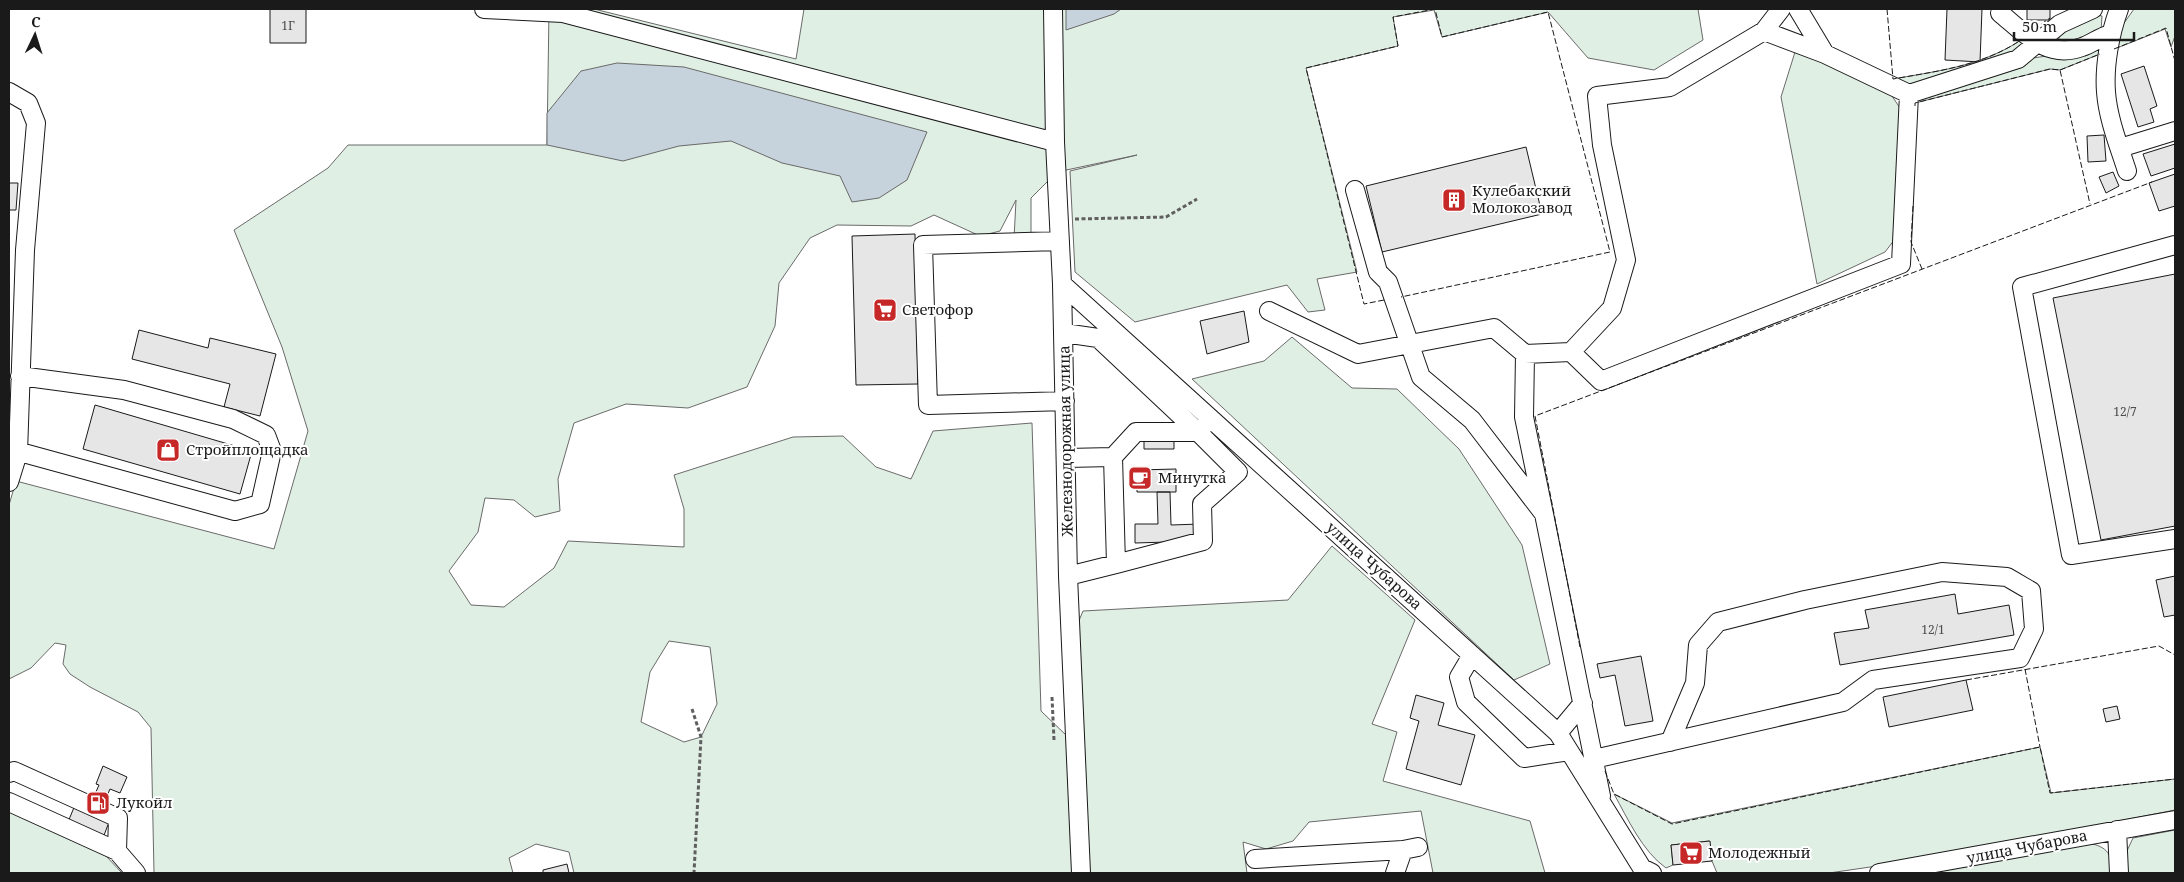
<svg xmlns="http://www.w3.org/2000/svg" width="2184" height="882" viewBox="0 0 2184 882" font-family="'Noto Serif',serif">
	<rect width="100%" height="100%" fill="#fff"/>
	<path fill="#e0efe3" stroke="#6a6a6a" fill-rule="evenodd" d="M549 9H594L796 59 804 9H1698L1703 40 1654 70 1588 58 1548 12 1442 37 1434 10 1393 17 1398 46 1306 68 1357 272 1317 279 1325 310 1308 312 1287 285 1135 322 1075 272 1070 171 1137 155 1057 172 1031 198V233L1014 239 1016 200 1000 231 980 236 934 215 911 226 837 225 810 238 779 283 775 326 747 387 688 408 626 404 574 423 558 479 560 511 535 517 514 500 485 498 478 532 449 571 471 605 504 607 554 568 568 541 684 547V509L674 475 793 437 843 436 876 467 911 479 933 431 1032 423 1041 711 1067 736 1074 873H574L569 852 536 844 509 858 513 873H154L151 728 138 712 90 687 70 674 63 664 66 645 55 643 31 668 9 679V505L16 481 274 549 308 431 282 347 234 230 328 168 348 145H547ZM669 641 710 647 717 704 701 737 684 742 641 722 650 672Z
		M2134 9H2175V36L2171 47 2165 29 2112 50 2117 33Z
		M2093 14 2102 16 2101 31 2075 43H2058L2060 33Z
		M2021 40 2024 42 2008 56 1928 81 1909 85 1893 79C1938 71 1982 66 2021 40Z
		M2101 41 2100 54 2060 70 2050 69 1915 103 1934 91 2033 58 2053 55Z
		M1795 52 1825 61 1890 93 1900 108 1895 239 1885 252 1817 284 1781 97Z
		M1292 337 1352 388 1397 389 1459 449 1522 545 1550 664 1514 680 1192 379 1264 361Z
		M1332 546 1415 620 1372 724 1397 732 1383 781 1530 821 1545 873H1433L1421 811 1309 822 1293 841 1266 849 1243 842 1247 873H1088L1078 623 1083 611 1288 600Z
		M2040 747 2051 793 2175 779V810L1925 859 1829 873H1717L1712 861 1709 841 1671 845 1673 865 1666 868C1642 851 1628 819 1614 794L1672 823Z
		M9 810 106 856 122 873H9Z
		M2175 830V873H2125L2126 853 2133 838Z
		M2088 843C2109 847 2110 854 2115 873H1939L1941 871Z"/>
	<path fill="#c6d2dc" stroke="#6a6a6a" d="M1066 9H1121L1114 14 1066 30Z
		M617 63 684 67 927 132 907 180 879 198 852 202 840 176 782 163 731 141 679 146 623 161 547 145V113L581 71Z"/>
	<path fill="#e6e6e6" stroke="#1a1a1a" d="M270 9H306V43H270Z
		M1947 9H1982L1980 62 1945 60Z
		M2027 9H2050V20H2027Z
		M2144 66 2157 106 2150 109 2154 122 2138 127 2121 74Z
		M2104 135 2106 161 2088 162 2087 136Z
		M2175 144V168L2151 176 2143 154Z
		M1526 147 1542 214 1382 252 1366 186Z
		M2113 172 2119 186 2106 193 2099 177Z
		M2175 174V206L2159 211 2149 183Z
		M9 183H18L16 210H9Z
		M915 234 918 384 856 385 852 236Z
		M2175 274V526L2101 540 2053 298Z
		M1244 311 1249 342 1207 354 1200 321Z
		M139 330 208 348 210 338 276 354 260 416 224 407 230 384 132 359Z
		M95 405 252 451 240 494 83 449Z
		M1144 427H1174V449H1144Z
		M1176 469V492H1137V470Z
		M1157 492H1170L1171 525 1200 524V541L1135 543V524H1158Z
		M2175 576V615L2164 617 2156 580Z
		M1955 594 1958 614 2009 605 2014 635 1840 665 1834 633 1869 628 1865 610Z
		M1641 656 1653 721 1625 726 1615 675 1600 678 1597 664Z
		M1966 680 1973 710 1889 727 1883 697Z
		M1416 695 1444 703 1438 725 1475 735 1461 785 1406 769 1419 721 1410 718Z
		M2117 706 2120 719 2106 722 2103 709Z
		M103 766 127 777 120 793 110 789 98 817 109 822 103 838 68 822 75 805 88 810 99 785 96 784Z
		M1710 841 1712 861 1673 865 1671 845Z
		M567 864 569 873H543V870Z"/>
	<g fill="none" stroke-linecap="round" stroke-linejoin="round">
		<g stroke="#1a1a1a" stroke-width="20">
			<path id="minor" d="M484 9 563 13 1055 142
				M1053 9 1055 142 1062 284 1068 576 1081 873
				M1798 9 1825 54 1909 94
				M2119 9C2110 33 2104 66 2106 92 2108 119 2119 146 2127 171
				M2000 13C2024 33 2047 60 2082 47 2091 44 2100 37 2110 34
				M1764 31 1825 54
				M9 92 28 103 36 123 25 250 18 453 9 482
				M2120 148 2175 131
				M1355 190 1378 272 1388 282 1421 377 1472 420 1544 514 1601 796
				M1060 241 923 245 928 405 1065 401
				M2175 245 2022 287 2071 555 2175 539
				M1062 284 1558 733 1642 868 1652 873
				M1269 311 1358 354 1494 328 1525 354
				M1064 333 1098 338 1198 432 1202 429
				M1571 352 1612 308 1626 260 1602 145 1597 96 1670 87 1764 31 1781 9
				M9 449 235 511 260 504 272 451 266 435 233 419 124 390 20 376
				M1066 458 1113 457
				M1544 514 1524 417 1525 354 1571 352 1601 381 1901 264 1909 94 2018 59 2060 24 2093 9
				M1068 576 1116 564 1113 457 1136 432H1198L1238 472 1202 504 1203 541 1116 564
				M1472 655 1459 677 1466 702 1524 758 1569 751
				M1558 733 1583 703
				M1594 759 1843 702 1873 680 2020 658 2034 629 2031 591 2007 577 1942 572 1805 600 1718 622 1698 645 1695 683 1670 742
				M9 773 14 771 118 818 117 851
				M9 802 117 851 136 873
				M2117 830 2119 873
				M1255 859 1403 850 1418 847
				M1395 873 1403 850
				M1879 873 2175 820"/>
		</g>
		<path stroke="#5f5f5f" stroke-width="3" stroke-dasharray="4 2.5" stroke-linecap="butt" d="M1075 219 1166 217 1197 199
			M1052 697 1054 740
			M692 709 701 737 694 873"/>
		<use href="#minor" stroke="#fff" stroke-width="18"/>
		<path stroke="#1a1a1a" stroke-width="1" stroke-dasharray="6 2.5" stroke-linecap="butt" d="M1887 9 1893 79C1938 71 1982 66 2021 40
			M2034 29 2050 18
			M2114 49 2166 28 2175 61
			M2060 70 2100 54
			M1915 106V103L2050 69 2060 70 2090 204
			M1913 206 1911 242 1922 269
			M1384 300 1364 304 1306 68 1398 46 1393 17 1435 9 1442 37 1548 12 1610 252 1401 297
			M1580 647 1535 416 2152 182
			M2025 669 2040 747
			M1966 680 2159 646 2175 655
			M1605 771 1614 794 1672 824 2040 747 2050 793 2175 779"/>
	</g>
	<defs>
		<g id="building-square" transform="scale(1.25)"><rect x="-9" y="-9" width="18" height="18" rx="4" fill="#c62828" stroke="#fff"/><path d="M-4-6H4V6H1V3H-1V6H-4ZM-2.5-4.3h1.7v1.8h-1.7ZM.8-4.3h1.7v1.8H.8ZM-2.5-1h1.7V.8h-1.7ZM.8-1h1.7V.8H.8Z" fill="#fff"/></g>
		<g id="supermarket-square" transform="scale(1.25)"><rect x="-9" y="-9" width="18" height="18" rx="4" fill="#c62828" stroke="#fff"/><path d="M-6-5.5h2.5l.6 2H6L4.5 2H-2.5L-4.4-4H-6ZM-1.5 3.2a1.3 1.3 0 1 0 .1 0ZM3 3.2a1.3 1.3 0 1 0 .1 0Z" fill="#fff"/></g>
		<g id="shop-square" transform="scale(1.25)"><rect x="-9" y="-9" width="18" height="18" rx="4" fill="#c62828" stroke="#fff"/><path d="M-5-2.5h2.3a2.7 3.5 0 0 1 5.4 0H5L5.5 6h-11ZM-1.5-2.5h3a1.5 2.3 0 0 0-3 0Z" fill="#fff"/></g>
		<g id="cafe-square" transform="scale(1.25)"><rect x="-9" y="-9" width="18" height="18" rx="4" fill="#c62828" stroke="#fff"/><path d="M-5.5-4.5H6V0H3Q3 3.5 0 3.5H-2.5Q-5.5 3.5-5.5 0ZM3-3.2v2h1.7v-2ZM-6 4.5H4V6H-6Z" fill="#fff"/></g>
		<g id="fuel-square" transform="scale(1.25)"><rect x="-9" y="-9" width="18" height="18" rx="4" fill="#c62828" stroke="#fff"/><path d="M-5.5-6h7V0h2V4h1.3V-2.5L3-4.5l.8-.8L6-3V5H2.5V1h-1V6h-7ZM-4.2-4.7v3.2H.2V-4.7Z" fill="#fff"/></g>
	</defs>
	<g fill-rule="evenodd">
		<use href="#building-square" x="1454" y="200"/>
		<use href="#supermarket-square" x="885" y="310"/>
		<use href="#shop-square" x="168" y="450"/>
		<use href="#cafe-square" x="1140" y="478"/>
		<use href="#fuel-square" x="98" y="803"/>
		<use href="#supermarket-square" x="1691" y="853"/>
	</g>
	<g text-anchor="middle" stroke-width="4" stroke-linejoin="round" paint-order="stroke">
		<g font-size="12" fill="#4d4d4d">
			<text x="288" y="30">1Г</text>
			<text x="2125" y="416">12/7</text>
			<text x="1933" y="634">12/1</text>
		</g>
		<g font-size="15" fill="#1a1a1a" stroke="#fff" text-anchor="start">
			<text x="1472" y="196">Кулебакский<tspan x="1472" dy="17">Молокозавод</tspan></text>
			<text x="902" y="315">Светофор</text>
			<text x="186" y="455">Стройплощадка</text>
			<text x="1158" y="483">Минутка</text>
			<text x="116" y="808">Лукойл</text>
			<text x="1708" y="858">Молодежный</text>
		</g>
		<g font-size="15" fill="#1a1a1a" stroke="#fff">
			<text transform="translate(1066 441) rotate(-91)" y="5">Железнодорожная улица</text>
			<text transform="translate(1374 566) rotate(42)" y="5">улица Чубарова</text>
			<text transform="translate(2027 847) rotate(-11)" y="5">улица Чубарова</text>
		</g>
	</g>
	<rect width="2184" height="882" fill="none" stroke="#1a1a1a" stroke-width="20"/>
	<g transform="translate(35 35) rotate(4)" stroke="#ffffff" stroke-width="4" paint-order="stroke">
	<path d="M0-4L9 19L0 12L-9 19Z" fill="#1a1a1a"/>
	<text y="-8" font-size="14" font-weight="bold" text-anchor="middle" fill="#1a1a1a">С</text>
	</g>
	<path d="M2014 32v8h120v-8" fill="none" stroke="#1a1a1a" stroke-width="2.5"/>
	<text x="2022" y="32" font-size="15" fill="#1a1a1a" stroke="#ffffff" stroke-width="4" paint-order="stroke">50 m</text>
</svg>
